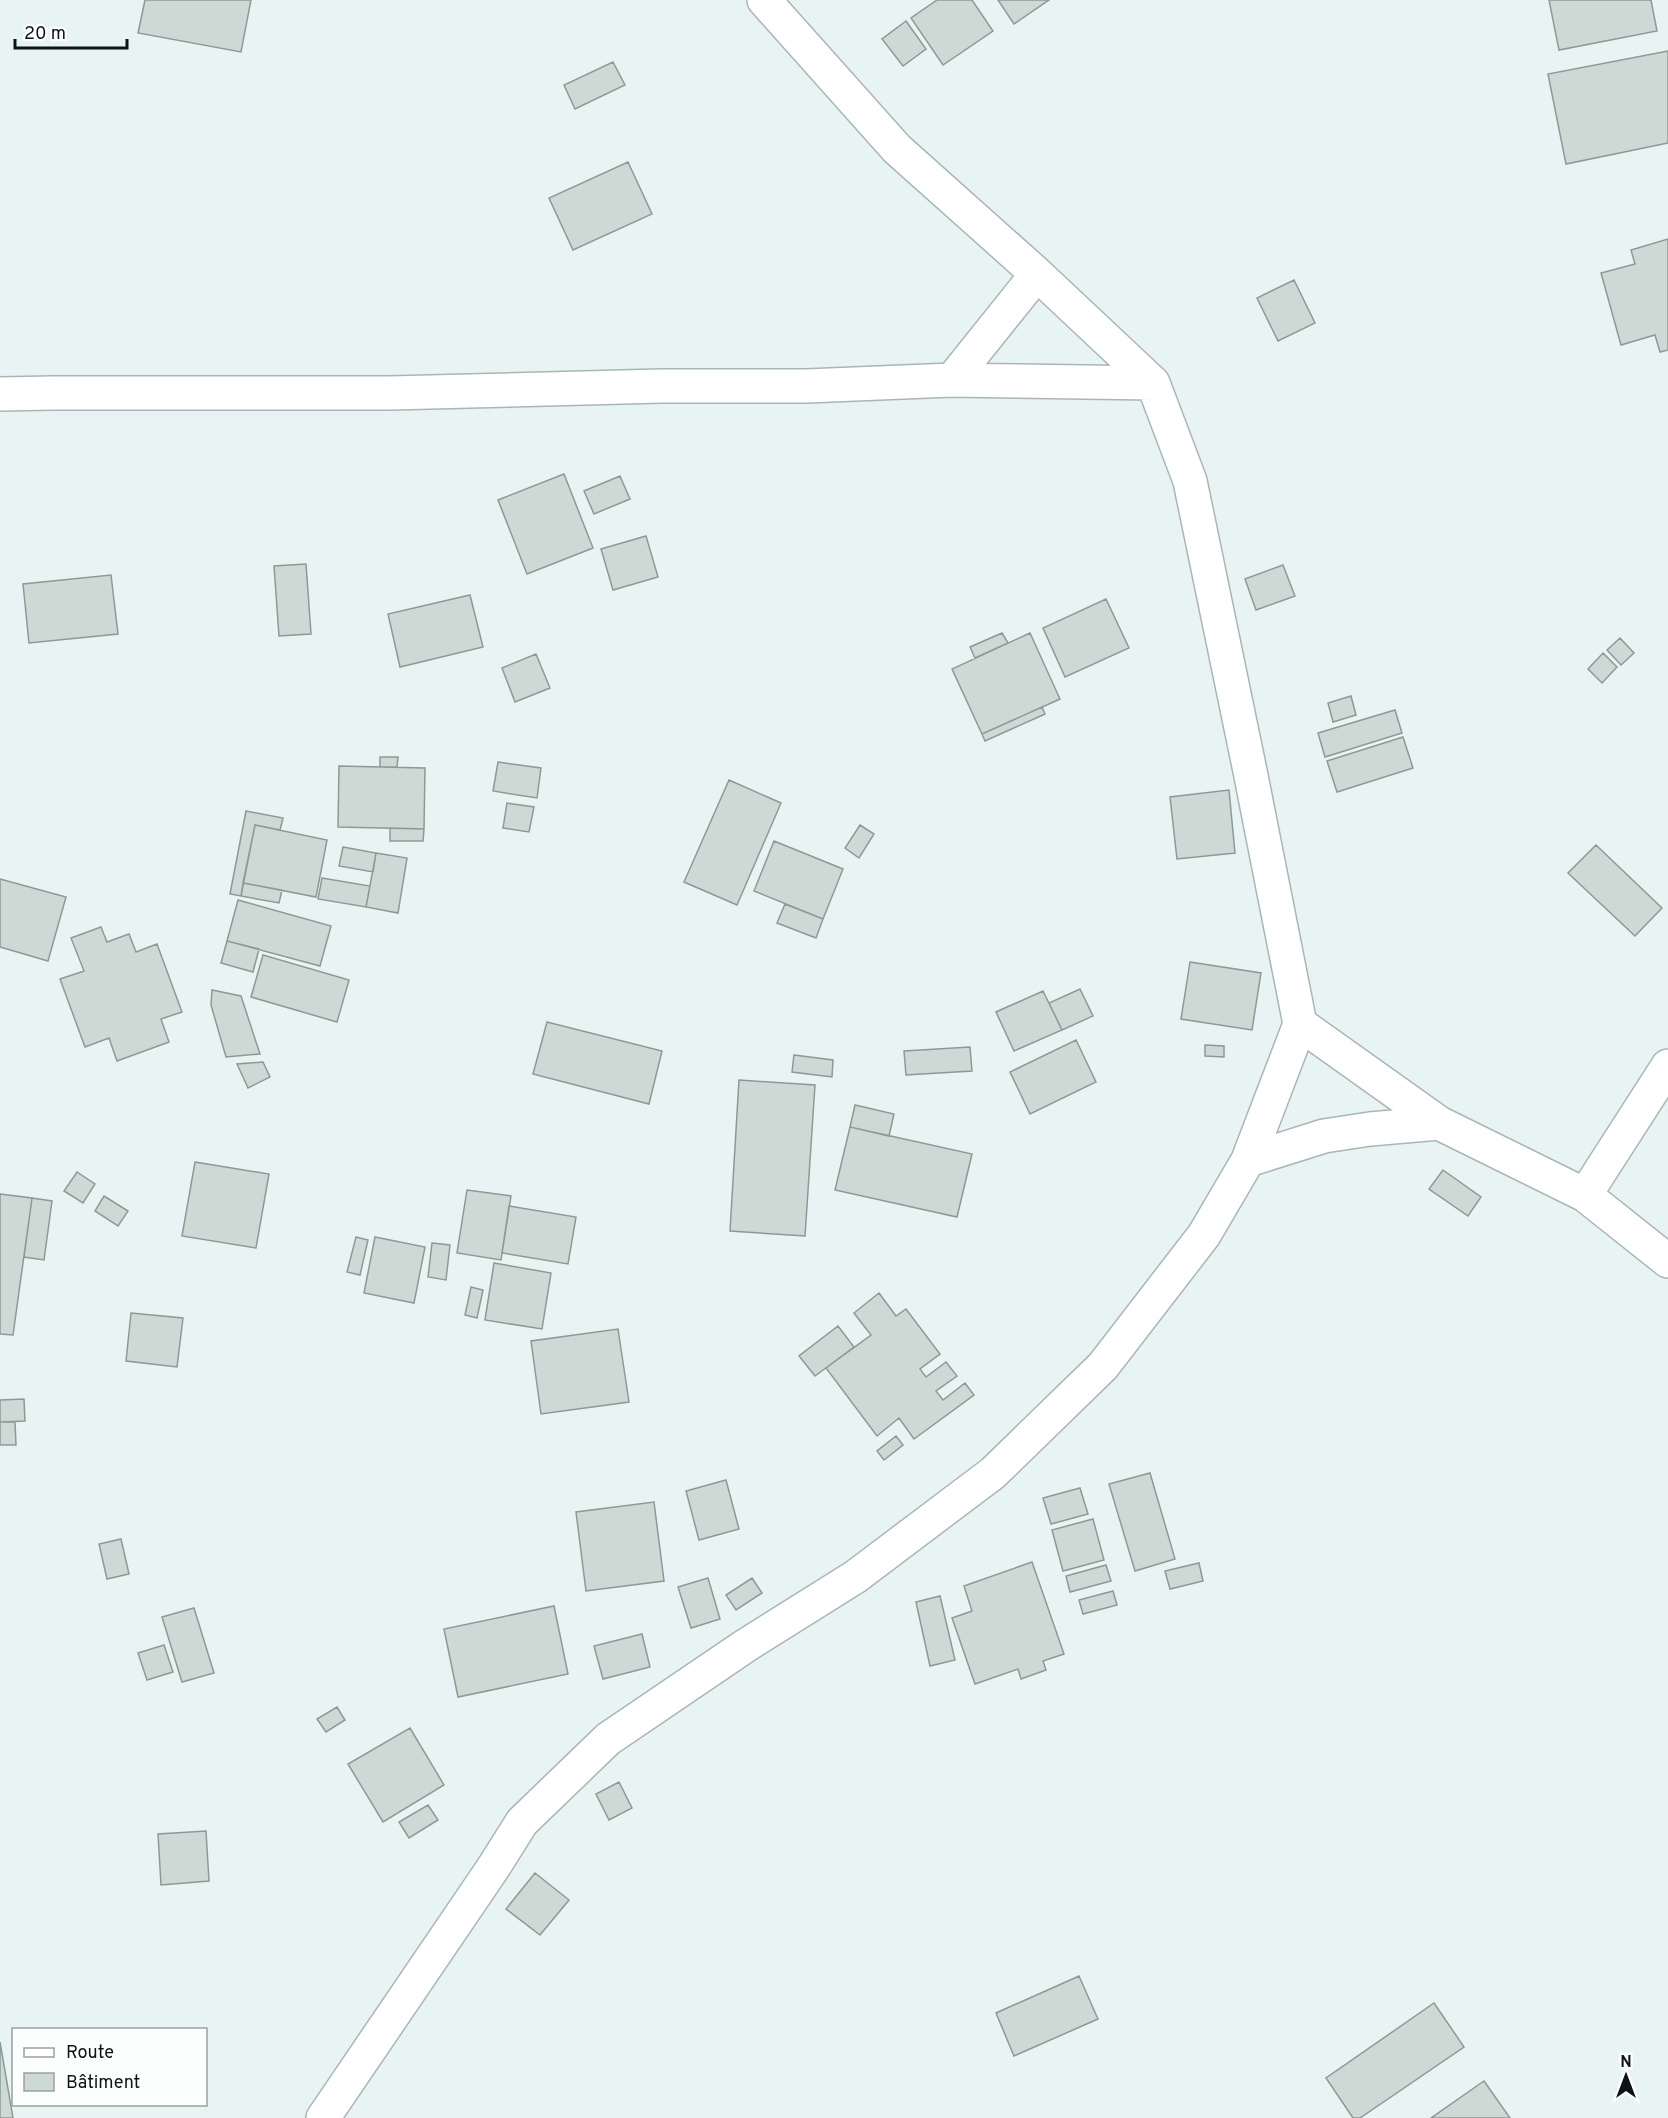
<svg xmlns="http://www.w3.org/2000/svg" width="1668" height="2118" viewBox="0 0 1668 2118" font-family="Overpass,sans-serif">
	<rect width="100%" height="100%" fill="#e7f4f3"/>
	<path fill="#cdd9d5" stroke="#8e9995" stroke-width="1.5" d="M145 0H251L241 52 138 33Z
		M937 0H972L993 31 943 65 911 18Z
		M998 0H1049L1014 24Z
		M1549 0H1651L1657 31 1559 50Z
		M906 21 926 49 903 66 882 39Z
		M1668 51V143L1566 164 1548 74Z
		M613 62 625 85 575 109 564 85Z
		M628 162 652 214 573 250 549 198Z
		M1668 239V350L1660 352 1655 335 1621 345 1601 273 1635 264 1631 250Z
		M1294 280 1315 323 1278 341 1257 298Z
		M564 474 593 548 527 574 498 500Z
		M620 476 630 499 594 514 584 491Z
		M646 536 658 577 613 590 601 549Z
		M306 564 311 634 279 636 274 566Z
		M1283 565 1295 596 1256 610 1245 579Z
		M111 575 118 634 29 643 23 584Z
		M470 595 483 647 400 667 388 614Z
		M1106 599 1129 648 1065 677 1043 628Z
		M1002 633 1008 643 975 658 970 647Z
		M1030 633 1060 699 982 734 952 669Z
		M1620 638 1634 653 1621 665 1607 650Z
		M1603 653 1617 667 1602 683 1588 669Z
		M536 654 550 688 515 702 502 668Z
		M1351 696 1356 715 1333 722 1328 703Z
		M1042 707 1045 714 985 741 982 734Z
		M1395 710 1402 733 1325 757 1318 733Z
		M1403 737 1413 768 1337 792 1327 761Z
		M380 757H398L397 767H380Z
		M498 762 541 768 537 798 493 791Z
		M339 766 425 768 424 829 338 827Z
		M729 780 781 803 737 905 684 882Z
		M1229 790 1235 853 1177 859 1170 797Z
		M507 803 534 807 529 832 503 828Z
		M246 811 283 818 280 830 255 825 241 896 230 894Z
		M255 825 327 840 316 897 243 883Z
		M860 825 874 834 859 858 845 848Z
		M390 828 424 829 423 841H390Z
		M774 841 843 869 823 919 754 891Z
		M1596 845 1662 908 1635 936 1568 873Z
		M343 847 376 853 373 872 339 866Z
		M376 853 407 858 398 913 366 907Z
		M322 878 370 886 366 907 318 899Z
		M0 879 66 897 48 961 0 947Z
		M243 883 282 890 279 903 241 896Z
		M238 900 331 926 320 966 227 941Z
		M785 904 823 919 816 938 777 923Z
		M101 927 107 942 129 934 136 952 157 944 182 1012 161 1019 169 1042 117 1061 109 1038 85 1047 60 979 84 971 71 938Z
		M227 941 259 949 253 972 221 963Z
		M263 955 349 980 337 1022 251 997Z
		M1190 962 1261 973 1252 1030 1181 1019Z
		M1080 989 1093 1016 1062 1030 1049 1003Z
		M212 990 241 996 260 1054 226 1057 211 1005Z
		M1043 991 1062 1030 1014 1051 996 1012Z
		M547 1022 662 1051 649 1104 533 1074Z
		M1076 1040 1096 1082 1030 1114 1010 1072Z
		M1205 1045 1224 1046V1057L1205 1056Z
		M970 1047 972 1071 906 1075 904 1051Z
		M794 1055 833 1060 832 1077 792 1072Z
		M263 1062 270 1077 248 1088 237 1064Z
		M739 1080 815 1085 805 1236 730 1231Z
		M855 1105 894 1114 889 1136 850 1127Z
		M850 1127 972 1154 957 1217 835 1190Z
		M195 1162 269 1174 256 1248 182 1236Z
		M1443 1170 1481 1197 1468 1216 1429 1189Z
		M77 1172 95 1184 83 1203 64 1191Z
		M467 1190 511 1196 501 1260 457 1253Z
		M0 1194 32 1198 13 1335 0 1334Z
		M104 1196 128 1211 118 1226 95 1211Z
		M32 1198 52 1201 44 1260 24 1257Z
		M509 1206 576 1217 568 1264 502 1253Z
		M356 1237 368 1240 360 1275 347 1272Z
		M375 1237 425 1247 414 1303 364 1293Z
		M432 1243 450 1245 446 1280 428 1277Z
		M494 1263 551 1273 542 1329 485 1320Z
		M471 1287 483 1290 477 1318 465 1315Z
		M879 1293 896 1316 906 1309 940 1354 920 1369 926 1377 946 1362 957 1376 936 1391 943 1400 965 1383 974 1395 914 1439 899 1418 877 1436 826 1368 871 1335 854 1313Z
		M131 1313 183 1318 177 1367 126 1361Z
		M838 1326 854 1347 815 1376 799 1356Z
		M618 1329 629 1402 541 1414 531 1341Z
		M24 1399 25 1421 0 1422V1400Z
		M0 1422H15L16 1445H0Z
		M896 1436 903 1445 884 1460 877 1451Z
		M1150 1473 1175 1559 1135 1571 1109 1484Z
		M726 1480 739 1529 699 1540 686 1491Z
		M1080 1488 1088 1514 1051 1524 1043 1498Z
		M654 1502 664 1581 586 1591 576 1512Z
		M1093 1519 1104 1560 1063 1571 1052 1530Z
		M121 1539 129 1574 107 1579 99 1544Z
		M1032 1562 1064 1654 1043 1661 1046 1670 1021 1679 1018 1669 975 1684 952 1618 972 1611 964 1586Z
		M1199 1563 1203 1581 1170 1589 1165 1571Z
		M1106 1565 1111 1581 1070 1592 1066 1576Z
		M708 1578 720 1619 691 1628 678 1587Z
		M752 1578 762 1593 736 1610 726 1595Z
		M1113 1591 1117 1605 1083 1614 1079 1600Z
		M940 1596 955 1660 930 1666 916 1602Z
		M554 1606 568 1674 458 1697 444 1629Z
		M194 1608 214 1673 182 1682 162 1617Z
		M642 1634 650 1667 603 1679 594 1646Z
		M164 1645 173 1672 147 1680 138 1653Z
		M337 1707 345 1720 326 1732 317 1719Z
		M410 1728 444 1785 383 1822 348 1764Z
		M619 1782 632 1808 609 1820 596 1794Z
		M428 1805 438 1820 409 1838 399 1822Z
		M206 1831 209 1881 161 1885 158 1834Z
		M535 1873 569 1900 540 1935 506 1909Z
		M1079 1976 1098 2019 1014 2056 996 2013Z
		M1434 2003 1464 2047 1360 2118H1353L1326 2078Z
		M0 2042 13 2118H0Z
		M1484 2081 1510 2118H1431Z"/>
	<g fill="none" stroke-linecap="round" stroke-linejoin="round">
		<g stroke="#aab6b6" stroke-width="36">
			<path id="street" d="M952 380 1037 274
				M0 394 52 393H390L661 386H806L952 380 1153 383
				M1300 1024 1439 1123 1585 1195 1668 1261
				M1248 1160 1324 1136 1370 1129 1439 1123
				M1585 1195 1668 1066
				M323 2118 493 1868 522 1822 608 1739 745 1646 855 1577 993 1473 1103 1366 1204 1235 1248 1160 1300 1024 1250 771 1190 481 1153 383 1037 274 897 149 764 0"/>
		</g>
		<use href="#street" stroke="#fff" stroke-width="33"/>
	</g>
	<rect x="12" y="2028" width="195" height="78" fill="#fcfefe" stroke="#9ca0a0" stroke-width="1.5"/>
	<rect x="24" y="2048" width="30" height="9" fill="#ffffff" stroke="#9ca0a0" stroke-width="1.5"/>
	<text x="66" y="2058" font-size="18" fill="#0d1212">Route</text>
	<rect x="24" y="2073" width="30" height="18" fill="#cdd9d5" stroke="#9ca0a0" stroke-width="1.5"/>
	<text x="66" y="2088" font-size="18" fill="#0d1212">Bâtiment</text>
	<g transform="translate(1626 2076)" stroke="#fcfefe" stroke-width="4.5" paint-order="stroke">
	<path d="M0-4.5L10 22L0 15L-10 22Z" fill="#0d1212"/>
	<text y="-9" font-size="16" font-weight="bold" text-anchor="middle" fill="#0d1212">N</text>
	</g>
	<path d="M15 39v9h112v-9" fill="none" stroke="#0d1212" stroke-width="3"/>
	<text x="24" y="39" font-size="18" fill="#0d1212" stroke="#fcfefe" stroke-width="4.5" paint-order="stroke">20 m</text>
</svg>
